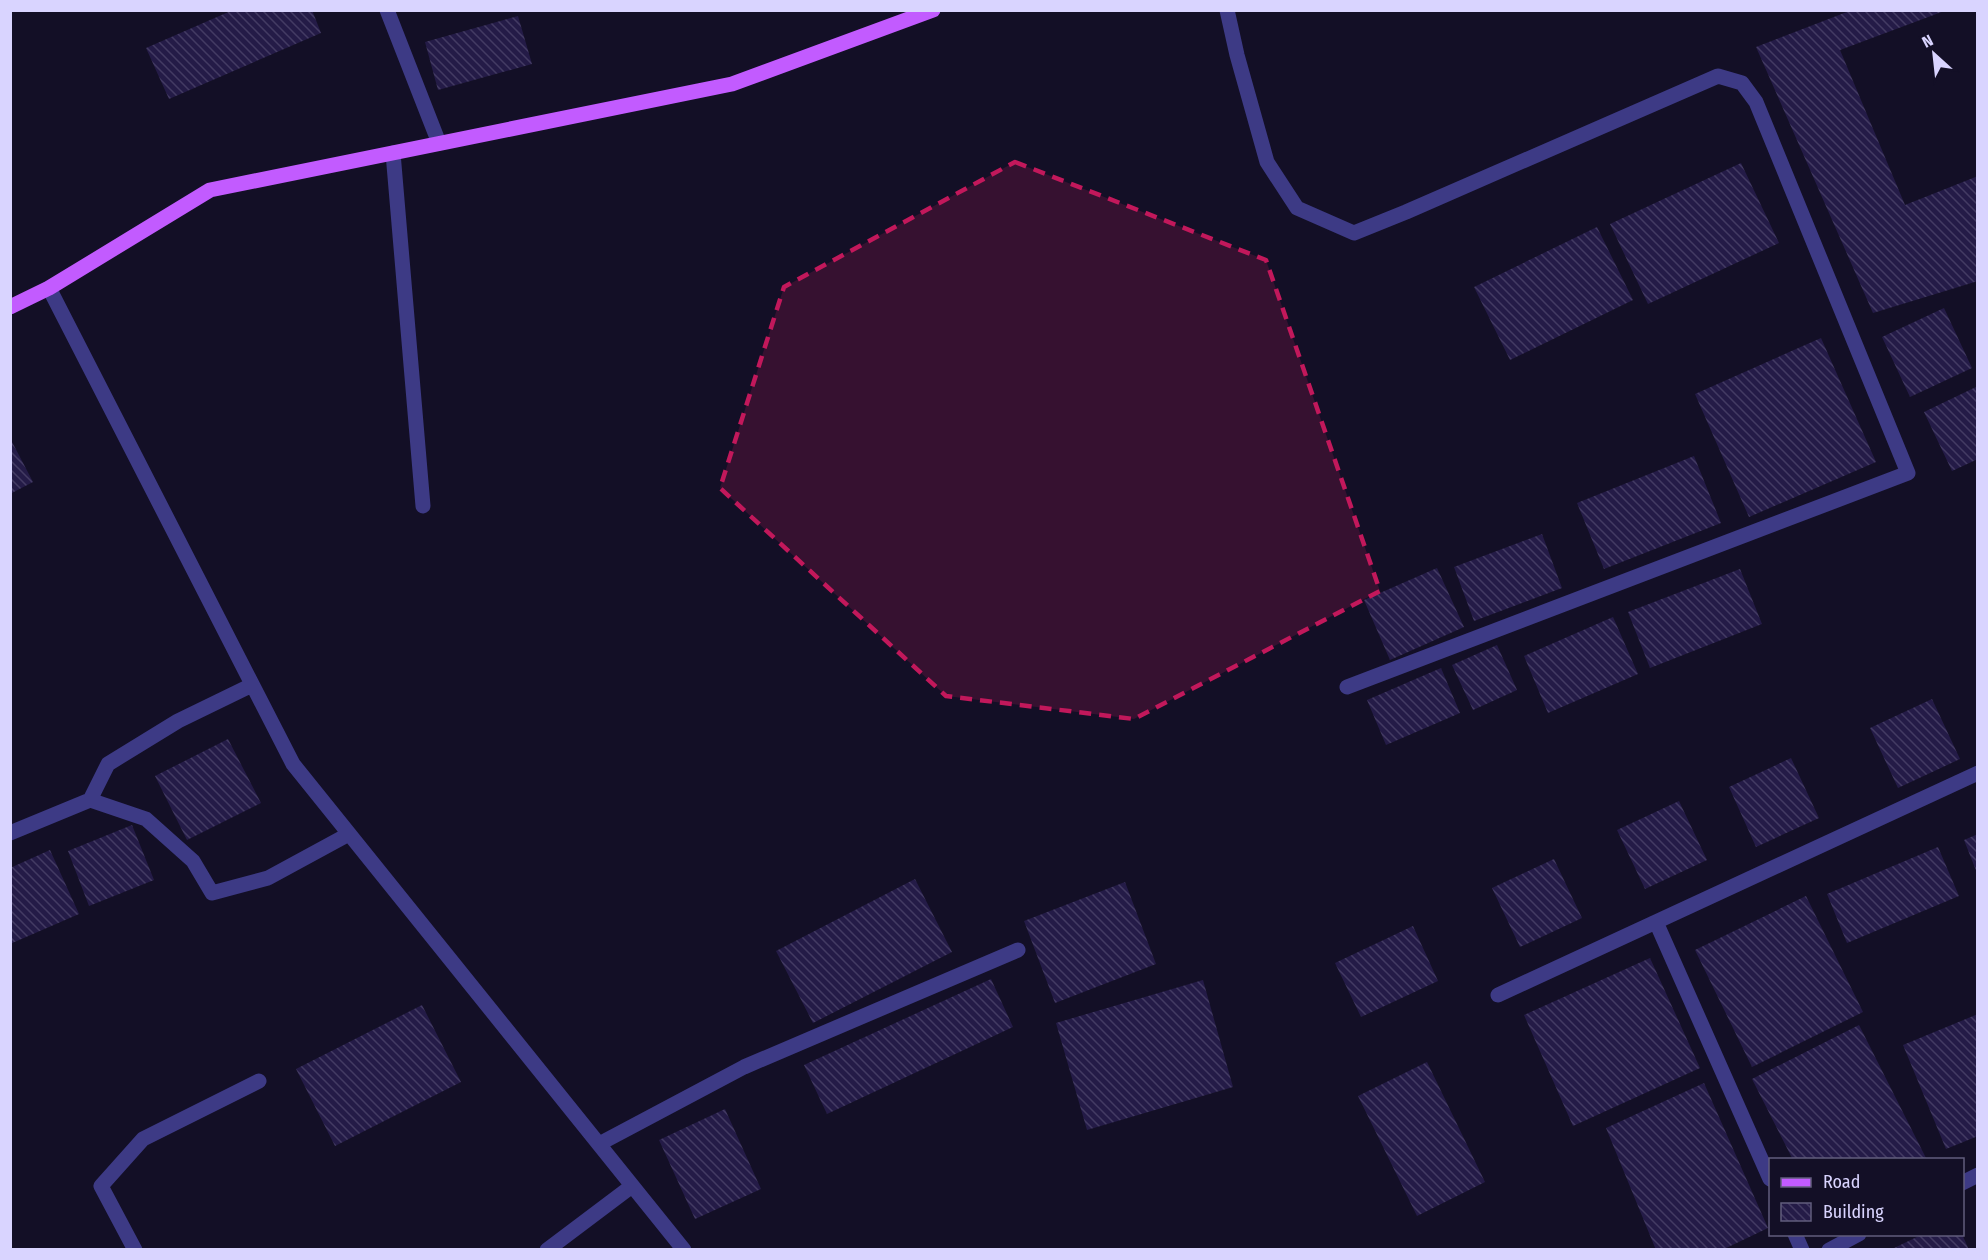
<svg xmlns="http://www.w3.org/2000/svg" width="1988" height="1260" viewBox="0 0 1988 1260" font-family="'Fira Sans Condensed',sans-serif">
	<defs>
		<pattern id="building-back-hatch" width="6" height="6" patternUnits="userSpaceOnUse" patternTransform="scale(1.5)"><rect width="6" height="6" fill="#241b47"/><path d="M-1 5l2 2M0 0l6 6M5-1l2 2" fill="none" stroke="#433b63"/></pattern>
	</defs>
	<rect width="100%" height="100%" fill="#130f26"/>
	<path fill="url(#building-back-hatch)" d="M233 10H312L321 33 169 99 146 48Z
		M1852 10H1947L1840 50 1905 205 1978 176V281L1873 313 1756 47Z
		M518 16 532 64 438 90 425 42Z
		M1741 163 1779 243 1648 304 1610 224Z
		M1597 227 1633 300 1510 360 1474 287Z
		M1944 308 1972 368 1910 397 1882 337Z
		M1821 338 1876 462 1749 517 1695 394Z
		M1978 386V459L1952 471 1924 412Z
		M10 438 33 482 10 494Z
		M1694 456 1721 523 1604 569 1577 503Z
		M1542 534 1562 588 1474 621 1454 567Z
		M1437 568 1464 627 1390 660 1364 600Z
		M1740 569 1762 624 1650 668 1628 612Z
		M1613 617 1638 674 1548 713 1524 656Z
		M1497 645 1517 690 1473 710 1452 665Z
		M1441 668 1460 713 1386 745 1367 700Z
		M1932 699 1960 759 1898 788 1870 728Z
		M228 739 261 803 187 840 155 776Z
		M1791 758 1819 818 1756 847 1729 787Z
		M1679 801 1707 860 1645 889 1617 830Z
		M132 825 154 880 89 906 68 851Z
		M1978 834V873H1977L1964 840Z
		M1938 847 1959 896 1847 943 1827 894Z
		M50 850 79 914 10 944V868Z
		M1554 859 1582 918 1520 947 1492 888Z
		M915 879 952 952 813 1023 776 951Z
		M1125 882 1156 964 1055 1003 1024 921Z
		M1806 896 1863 1012 1752 1067 1695 950Z
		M1413 926 1438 981 1361 1017 1335 963Z
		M1650 958 1700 1068 1573 1126 1524 1015Z
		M991 979 1013 1027 827 1114 804 1065Z
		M1203 980 1233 1087 1087 1130 1056 1023Z
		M422 1005 461 1082 335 1146 296 1069Z
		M1978 1014V1136L1946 1149 1903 1045Z
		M1859 1025 1927 1160H1793L1752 1079Z
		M1427 1062 1485 1182 1417 1216 1358 1096Z
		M1704 1083 1768 1228 1722 1250H1656L1606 1128Z
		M725 1109 761 1189 695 1219 659 1140Z
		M1923 1234H1962L1969 1250H1890Z"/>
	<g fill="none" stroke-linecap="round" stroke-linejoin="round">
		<path stroke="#3d3a85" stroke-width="15" d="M387 10 439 143
			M1227 10 1237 55 1267 162 1297 208 1354 233 1406 212 1718 76 1742 83 1756 102 1908 473 1347 687
			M393 153 423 506
			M49 288 293 764 684 1250
			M90 800 108 764 178 721 252 685
			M10 833 90 800 146 819 193 861 212 893 268 878 349 834
			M1656 922 1770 1179
			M1498 995 1978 773
			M599 1144 744 1067 1018 950
			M1962 1183 1978 1175
			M1795 1234 1802 1250
			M135 1250 101 1186 143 1139 259 1081
			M547 1250 632 1186
			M1829 1250 1859 1234"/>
		<path stroke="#c25bff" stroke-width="15" d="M10 307 49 288 210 190 732 84 933 10"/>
	</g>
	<path fill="#c2185b" fill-opacity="0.2" stroke="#c2185b" stroke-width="4.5" stroke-dasharray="12 8" stroke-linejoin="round" d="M1015 162 1266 260 1380 591 1134 719 946 696 720 488 784 287Z"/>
	<rect width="1988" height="1260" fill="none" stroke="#d9d4ff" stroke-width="24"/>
	<rect x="1769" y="1158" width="195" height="78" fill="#130f26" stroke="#625e7d" stroke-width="1.5"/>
	<rect x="1781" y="1178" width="30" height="9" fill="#c25bff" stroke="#625e7d" stroke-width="1.5"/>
	<text x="1823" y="1188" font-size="18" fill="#d9d4ff">Road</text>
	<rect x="1781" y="1203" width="30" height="18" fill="url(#building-back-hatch)" stroke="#625e7d" stroke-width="1.5"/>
	<text x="1823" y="1218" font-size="18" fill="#d9d4ff">Building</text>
	<g transform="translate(1934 54) rotate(333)" stroke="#130f26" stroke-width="4.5" paint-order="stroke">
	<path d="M0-4.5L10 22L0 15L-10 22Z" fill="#d9d4ff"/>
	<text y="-9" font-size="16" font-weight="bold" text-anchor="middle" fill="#d9d4ff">N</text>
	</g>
</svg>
